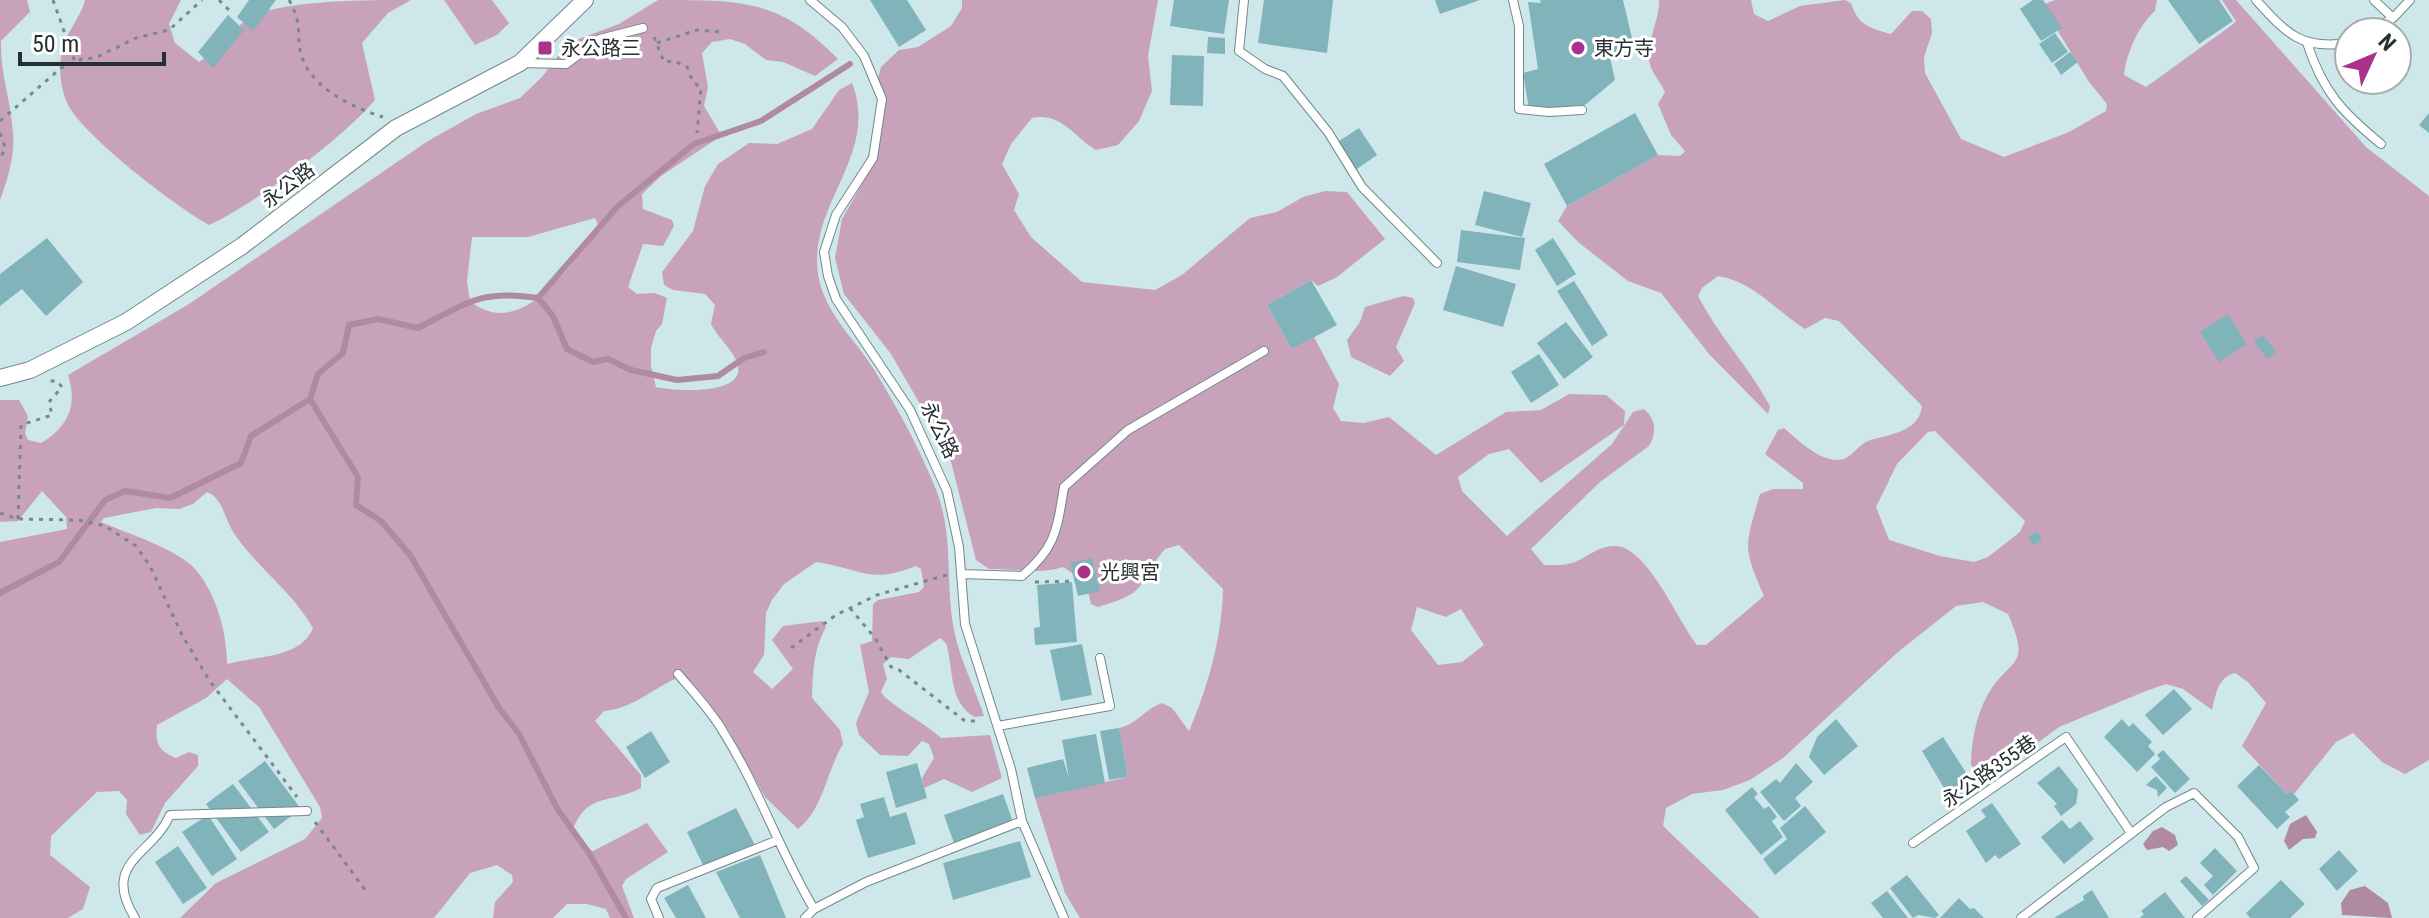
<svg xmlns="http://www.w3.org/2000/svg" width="2429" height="918" viewBox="0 0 2429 918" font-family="'Roboto Condensed','Noto Sans TC',sans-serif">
	<rect width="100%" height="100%" fill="#cee7ea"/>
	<path fill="#c8a2bb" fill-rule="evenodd" d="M0 0H27L30 12 1 41C0 73 11 101 13 133 15 155 8 179 0 200Z
		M85 0H181L169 24 175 43 199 62C221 48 232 30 251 16 290 0 365 0 411 0L388 13 362 43 375 100C343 138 255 204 209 225 175 206 85 137 68 105 61 90 59 73 61 56 63 35 80 20 85 0Z
		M444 0H492L509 23 497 35 475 45Z
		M658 0C745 0 780 0 838 59L815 76 783 62 766 60 745 44 730 39 712 42 702 53 708 87 704 106 720 133 715 140 661 176 642 194 643 209 672 220 674 226 663 246 643 244 628 287 637 294 655 293 667 298 662 324 656 331 651 348V366L656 387C672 391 744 396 738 366 736 353 717 337 711 324L715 305 705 294 673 290 664 285 662 272 693 231 705 186 718 164 749 143 777 144 812 129 839 90 852 83C880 155 808 203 818 274 824 312 853 337 873 368 897 407 920 449 937 492 954 538 945 583 954 630 959 658 975 688 984 716L975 717C948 703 954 668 946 643L940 638 909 659 891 657 883 664 887 679 881 692C885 702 928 725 941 738L990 735 1002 778 972 792 944 779 924 788 922 778 934 758 929 744 922 741 908 756 880 755 859 735 856 723 869 692 860 645 872 641 873 604 878 600 919 592 924 587 921 569 916 566C870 585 859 568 816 562L784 584 772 600 766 613 764 655 753 672 772 689 793 669 772 640 783 626 823 621 826 627C813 651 813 672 812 698L840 730 843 744C827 770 823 810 798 829L765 797 730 732 685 675C655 685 637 708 604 711L595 721 641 775V788C609 805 587 791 572 832L579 844 593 851 647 823 668 852 626 879 622 886 634 918H610L606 909 587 904H567L553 918H493L495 902 513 882 512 875 497 865 470 873 434 918H180L216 883 305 839 322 818 320 807 259 707 227 679 206 698 157 725C155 744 159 751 176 758L189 752 198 755V766L165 803 151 832 140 835 126 814 127 800 119 791 97 792 51 836 50 855 90 887 83 909 68 918H0V542L67 529 66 517 42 491 18 521 0 522V400H19L28 416 25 433 28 440 41 443C68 427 78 405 68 375L189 304 428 141 476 114 520 98 542 77 568 43 619 24ZM595 218 600 230C570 263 522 343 470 301L467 281 472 237H528ZM207 492C222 497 225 519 233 532 256 567 292 591 313 628 301 659 254 656 227 664 227 632 216 594 196 570 178 549 126 533 101 522L104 518 156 508 179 509 193 504Z
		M962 0H1158L1148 56 1152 91 1139 121 1118 145 1096 150C1072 136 1062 112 1032 118L1011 144 1002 164 1019 194 1014 210 1031 237 1082 282 1155 290 1182 275 1250 218 1277 212 1303 197 1325 191 1347 192 1385 239 1337 277 1318 286 1311 280 1267 305 1292 349 1314 337 1339 384 1333 408 1341 421 1364 423 1389 417 1436 455 1506 412 1541 410 1569 394 1606 395 1625 411 1624 425 1541 483 1509 449 1489 454 1458 477 1462 491 1507 536 1612 444 1633 412 1644 409C1656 419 1657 433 1649 446L1600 482 1531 549 1544 565C1554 565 1565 566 1575 562 1588 556 1601 545 1615 546 1647 546 1678 621 1697 645H1706L1764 596C1742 545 1745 547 1760 494L1773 489H1803V483L1765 454 1778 430 1784 428C1798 440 1818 460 1837 460 1852 460 1856 446 1868 441 1888 434 1919 433 1922 406L1839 321 1825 318 1805 329C1775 310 1754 282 1718 276L1702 288 1698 296C1718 335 1749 367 1770 406L1768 414 1709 354 1661 293 1628 281 1578 242 1558 221 1567 206 1658 155 1680 156 1685 151 1671 135 1658 104 1665 92C1661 83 1652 73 1650 64 1644 44 1660 21 1659 0H1751L1754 14 1768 21 1800 6 1845 0 1851 3C1858 25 1869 28 1891 34L1912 11H1922L1931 19 1932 33 1924 57 1925 73 1961 139 2004 157 2069 132 2106 111 2107 104 2089 82 2042 5 2055 0H2157L2155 11C2139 25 2126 54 2124 75L2146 87 2232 25 2236 21 2222 0H2236L2366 147 2429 196V760L2405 774 2382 762 2353 733 2336 742 2294 794 2291 791 2287 794 2242 746 2266 703 2248 682 2235 673C2218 677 2216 694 2212 710L2183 689 2166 684 2146 691 2059 727 1987 780 1971 765C1971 743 1976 716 1987 696 2011 655 2032 670 2008 614L1983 602 1956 606 1898 652 1783 758 1750 780 1723 790 1692 794 1666 808 1663 826 1760 918H1080L1065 893 1035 798 1128 777 1119 728C1136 725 1145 709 1162 703L1172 708 1189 731C1208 687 1222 637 1223 589L1179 545 1165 549C1134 585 1153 591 1098 607L1091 604 1086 582 1063 567C1042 575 1012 568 989 569L976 560 949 454 891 354 844 294 835 258 842 219 876 160 886 102 878 78 881 67 899 50 918 47 951 26 962 8ZM1935 431 2025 521 2020 532 1988 557 1974 562 1940 556 1889 540 1876 507 1897 464 1928 432ZM1417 607 1446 617 1461 609 1484 645 1462 662 1438 665 1411 630Z
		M1403 296 1413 298 1415 303 1396 347 1404 361 1390 376 1351 357 1347 340 1360 322 1365 307Z"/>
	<path fill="#af8aa1" d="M2306 815 2317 832 2315 838 2303 839 2289 850 2284 841 2290 824Z
		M2162 827 2175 835 2178 845 2169 851 2163 847 2147 850 2143 844 2153 831Z
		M2365 886 2388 903 2392 918 2342 915 2341 903 2350 890Z"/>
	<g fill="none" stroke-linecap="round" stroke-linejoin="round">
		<path stroke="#af8aa1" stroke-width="6" d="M538 298 618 206 694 144 761 121 850 64
			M310 399 358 477 356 505 381 521 410 555 499 708 519 734 558 810 589 853 626 918
			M0 593 59 562 105 500 125 491 170 498 241 463 251 436 310 399 318 374 343 353 349 325 378 319 418 328C467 303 481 289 538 298L553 316 567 349 593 362 608 359 631 370 677 380 718 376 744 358 764 352"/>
	</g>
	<path fill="#80b3ba" d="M249 0H276L253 31 237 17Z
		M870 0H907L926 30 899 47Z
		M1174 0H1229L1224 34 1170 26Z
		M1264 0H1333L1327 53 1258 43Z
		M1435 0H1480L1440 14Z
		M1540 0H1623L1632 38 1610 57 1615 80 1585 105 1529 109 1523 73 1538 69 1528 2 1541 3Z
		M2033 0H2043L2062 28 2041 41 2020 9Z
		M2168 0H2219L2233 21 2199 44Z
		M228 15 244 30 213 68 198 52Z
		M2055 33 2068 52 2052 63 2039 44Z
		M1208 37 1225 38V54L1207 53Z
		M2070 52 2078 62 2061 75 2054 64Z
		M1172 55 1204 56 1203 106 1170 105Z
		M1635 113 1658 155 1567 206 1544 164Z
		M2429 113V133L2419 125Z
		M1359 128 1377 155 1354 171 1336 143Z
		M1484 191 1531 203 1522 237 1475 225Z
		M1461 230 1525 238 1520 270 1457 262Z
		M47 238 83 282 46 316 22 289 0 306V274Z
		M1553 238 1576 274 1557 286 1535 250Z
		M1456 266 1516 284 1503 327 1443 310Z
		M1311 280 1337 325 1292 349 1267 305Z
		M1574 281 1608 335 1592 346 1557 291Z
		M2228 314 2247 344 2219 362 2200 332Z
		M1566 322 1593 357 1564 379 1537 343Z
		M2263 335 2276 352 2267 359 2254 341Z
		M1539 354 1559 385 1531 403 1511 372Z
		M2037 531 2042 539 2034 546 2028 538Z
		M1092 558 1100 591 1078 596 1070 563Z
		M1072 582 1077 642 1035 645 1034 628 1040 627 1037 585Z
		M1082 644 1092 695 1061 701 1050 650Z
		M2174 689 2192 709 2163 735 2145 715Z
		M1836 719 1858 746 1824 775 1809 757 1817 737Z
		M2122 719 2129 727 2133 723 2152 742 2148 746 2155 754 2137 772 2104 737Z
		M1119 728 1128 777 1109 780 1100 731Z
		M651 731 670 762 645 778 626 747Z
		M1096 734 1105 783 1035 798 1027 768 1063 759 1069 778 1062 740Z
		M1943 737 1976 788 1953 803 1922 751Z
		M2163 750 2190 779 2175 793 2151 767 2160 759 2157 755Z
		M265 761 301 809 274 829 238 781Z
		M917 763 927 798 896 808 886 772Z
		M1796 763 1813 782 1795 798 1801 806 1784 821 1760 792 1776 779 1780 783Z
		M2259 765 2287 794 2291 791 2299 800 2285 812 2290 817 2277 829 2237 786Z
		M2059 766 2078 790 2076 804 2061 816 2054 806 2057 804 2037 783Z
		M2156 776 2167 788 2158 797 2157 790 2146 785Z
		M233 784 269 832 241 852 206 804Z
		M1752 787 1758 794 1754 797 1764 809 1769 806 1777 817 1772 821 1783 837 1761 855 1725 810Z
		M1003 794 1013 822 954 843 944 815Z
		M884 797 890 817 906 812 916 844 868 858 856 820 864 817 860 804Z
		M1992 803 2021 844 1999 859 1995 855 1986 863 1966 831 1986 817 1981 810Z
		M1805 806 1826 832 1775 875 1763 859 1787 839 1780 828Z
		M736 808 755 845 705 869 687 832Z
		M208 815 237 859 212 876 182 832Z
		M2062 820 2070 829 2080 821 2094 839 2064 864 2041 837Z
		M1020 841 1031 877 953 900 943 863Z
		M178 846 207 888 183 904 155 862Z
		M2215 848 2237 871 2213 895 2204 885 2213 876 2200 863Z
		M2339 850 2358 871 2337 891 2319 869Z
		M760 855 786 918H740L716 872Z
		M1907 875 1939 915 1935 918 1918 915 1913 918 1890 888Z
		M2186 876 2209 900 2202 906 2180 881Z
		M2281 880 2305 904 2290 918H2250L2246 913Z
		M688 885 706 918H676L664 898Z
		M2092 890 2109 918H2054L2084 900 2083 896Z
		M1887 891 1908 918H1883L1871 903Z
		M2165 892 2185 918H2140L2144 914 2141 911Z
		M1959 898 1970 909 1974 908 1984 918H1940Z"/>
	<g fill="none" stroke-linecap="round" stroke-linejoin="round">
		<g stroke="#72888b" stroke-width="10">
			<path id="service" d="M810 0 842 27 864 56 882 99 873 158 836 215 824 252 828 276 836 299 910 410 947 491 959 547 965 624 1011 769 1022 821 1064 918
				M1244 0 1239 51 1265 69 1283 76 1328 132 1362 187 1437 263
				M1513 0 1519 26V109L1549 112 1582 110
				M2256 0C2287 34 2301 50 2349 43
				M2374 0 2393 18
				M2370 32 2393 18 2410 0
				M2307 43C2323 92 2342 112 2381 144
				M520 63 566 64 600 39 643 28
				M961 574 1022 576C1056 548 1057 529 1064 487L1128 430 1264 351
				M678 674C694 693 712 712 724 733 759 789 780 852 814 909
				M998 726 1110 706 1100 658
				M1913 843 2066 737 2131 833
				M135 918C100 862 153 855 170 815L307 811
				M659 918 651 899 657 888 778 840
				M805 918 814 909 866 882 1022 821
				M2021 918 2166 807 2194 793 2238 837 2254 868 2197 918"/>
		</g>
		<g stroke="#72888b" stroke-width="18">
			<path id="minor" d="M0 378 30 370 126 322 242 246 396 128 520 63 585 0"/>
		</g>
		<path stroke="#78898b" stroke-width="3" stroke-dasharray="4 6" stroke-linecap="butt" d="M53 0 75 62
			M219 0 231 12
			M289 0C305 28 294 37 303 60 315 90 354 108 383 117
			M654 37 664 62 674 61 687 67 693 82 701 88 697 133
			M657 43 697 30 721 32
			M0 121 61 68 82 59 95 58 136 38 169 30 202 0
			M0 133 5 147 0 161
			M0 513 18 519 78 520 105 526 136 546 150 566 182 635 209 680 297 797
			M18 519 21 425 52 415 49 402 62 387 57 381H49
			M1035 582 1074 581
			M850 608 875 638 891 667 899 670 965 721H980
			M791 648 836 615 877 595 950 574
			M315 822 366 891"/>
		<use href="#service" stroke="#fff" stroke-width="8"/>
		<use href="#minor" stroke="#fff" stroke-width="16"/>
	</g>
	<g fill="#a9328a" stroke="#fff" stroke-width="3">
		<rect x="537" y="40" width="16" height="16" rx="4"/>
		<circle cx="1578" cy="48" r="8"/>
		<circle cx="1084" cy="572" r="8"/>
	</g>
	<g text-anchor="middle" stroke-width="6" stroke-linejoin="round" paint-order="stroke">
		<g font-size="20" fill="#262f31" stroke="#fff" text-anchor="start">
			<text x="561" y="55">永公路三</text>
			<text x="1594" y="55">東方寺</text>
			<text x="1100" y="579">光興宮</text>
		</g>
		<g font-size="20" fill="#262f31" stroke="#fff">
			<text transform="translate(288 185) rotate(-37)" y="7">永公路</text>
			<text transform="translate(940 430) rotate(64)" y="7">永公路</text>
			<text transform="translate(1989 771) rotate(-35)" y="7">永公路355巷</text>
		</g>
	</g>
	<g transform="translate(2373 56) rotate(46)"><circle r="38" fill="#ffffff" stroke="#a8acad" stroke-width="2"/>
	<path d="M0-6L14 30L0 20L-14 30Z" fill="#a9328a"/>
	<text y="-12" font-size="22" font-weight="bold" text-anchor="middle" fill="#262f31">N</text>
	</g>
	<path d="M20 52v12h144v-12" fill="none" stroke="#262f31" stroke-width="4"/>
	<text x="32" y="52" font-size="24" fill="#262f31" stroke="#ffffff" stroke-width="6" paint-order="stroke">50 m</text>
</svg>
